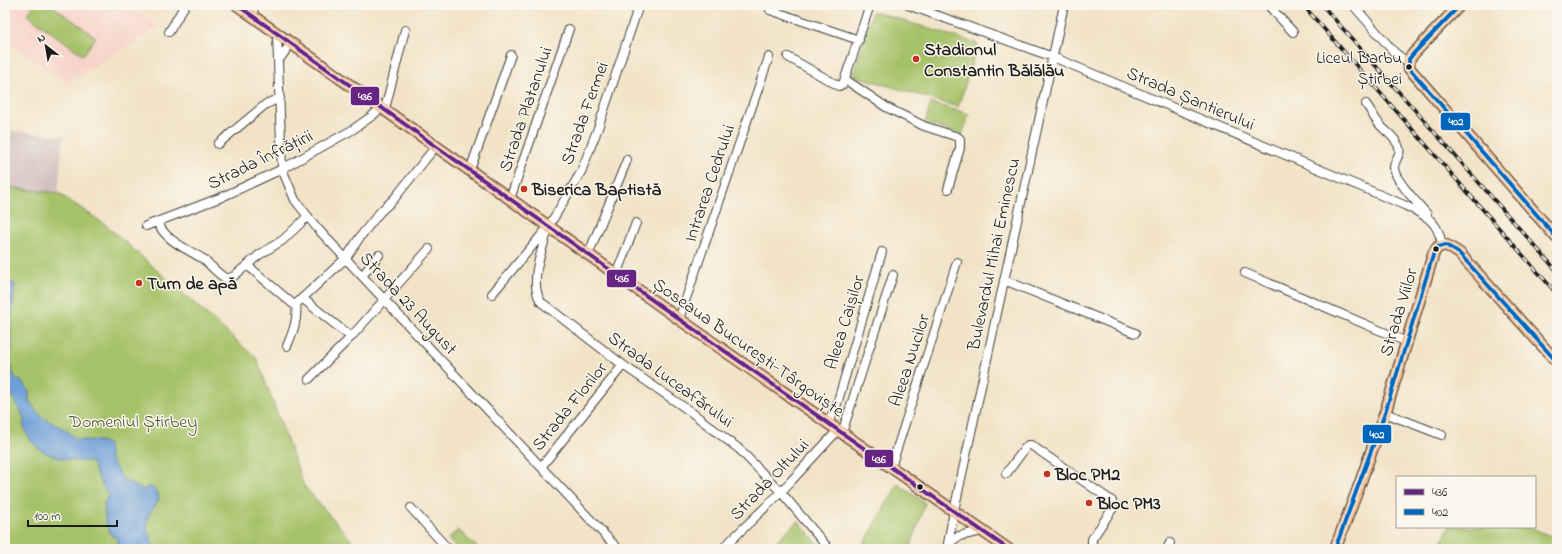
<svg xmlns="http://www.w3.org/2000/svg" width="1562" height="554" viewBox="0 0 1562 554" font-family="'Indie Flower',sans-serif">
	<rect width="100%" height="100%" fill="#fbf7ec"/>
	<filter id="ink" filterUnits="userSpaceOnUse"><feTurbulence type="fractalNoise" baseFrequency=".025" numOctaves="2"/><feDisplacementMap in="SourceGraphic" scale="8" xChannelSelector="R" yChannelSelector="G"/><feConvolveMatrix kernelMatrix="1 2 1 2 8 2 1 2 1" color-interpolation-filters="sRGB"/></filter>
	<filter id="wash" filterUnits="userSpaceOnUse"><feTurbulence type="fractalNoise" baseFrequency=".012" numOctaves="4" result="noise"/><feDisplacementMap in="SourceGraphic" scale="16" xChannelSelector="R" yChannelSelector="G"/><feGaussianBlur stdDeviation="0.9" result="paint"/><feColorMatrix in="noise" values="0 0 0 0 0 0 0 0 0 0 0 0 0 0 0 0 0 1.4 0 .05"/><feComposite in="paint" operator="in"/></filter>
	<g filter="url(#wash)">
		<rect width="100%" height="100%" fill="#f2e3c7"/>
		<path fill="#f7d1c8" d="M5 5H127L159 27 66 83 5 40Z"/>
		<path fill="#d2bfc0" d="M5 130 63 136 58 193 5 187Z"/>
		<path fill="#a6c269" stroke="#616f42" d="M34 5H51L96 37 83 55 27 15Z
			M873 11 978 44 958 107 853 75Z
			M931 103 969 114 962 135 925 123Z
			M5 187 58 193 106 225 257 359 304 486 359 549H5Z
			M898 484 925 503 910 549H861Z
			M798 521 822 549H781L775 542Z
			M1449 527H1530L1557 539V549H1450L1441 545Z
			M458 530 479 549H457L448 539Z"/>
		<path fill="#6d9ed7" stroke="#445d7a" d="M5 281 15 284 10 328 12 347 10 359 12 371 16 379 20 380 29 390V400L36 411 45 419 66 430 76 439 100 441 108 444 110 459 123 479 143 490 151 486 158 494 159 500 148 516 147 529 155 549H119L117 538 112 536 105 522 104 503 109 494C100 485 96 474 92 462 69 461 40 458 28 436 24 429 23 425 24 418L5 383Z"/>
	</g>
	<g filter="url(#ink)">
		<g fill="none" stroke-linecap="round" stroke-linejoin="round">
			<g stroke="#3c3a36" stroke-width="10">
				<path id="minor" d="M253 5 254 18
					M908 5 1053 57 1404 205C1425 215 1438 220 1442 245
					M1268 5 1293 32
					M1353 5 1394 52 1408 63
					M770 10 859 40
					M169 32 185 5
					M277 34 282 169 295 200 317 228 618 549
					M788 57 839 86 843 84 870 5
					M279 60 291 43
					M846 80 886 107 924 126 958 137 960 139V148L948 189
					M1366 104C1371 111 1374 118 1380 125 1386 132 1394 136 1398 145 1403 155 1394 158 1394 168 1394 179 1419 205 1427 214
					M385 109 405 30
					M218 144 266 104 280 98
					M470 170 511 55
					M510 199 569 29
					M157 222C167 242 186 248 203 259 211 265 218 275 227 279L234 276 259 255 283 240 307 217
					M146 226 222 197 282 169 352 130 372 116 382 107
					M549 226C543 248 528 281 541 302L623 365 691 412 739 449 781 492 829 549
					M588 255 627 160
					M247 265 293 304H296L346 258 360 237 380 212 394 199 436 146
					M1245 273 1407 342
					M616 275 636 223
					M362 276 379 255
					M1004 280 1135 333
					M492 294 549 226 581 172 598 128 639 5
					M302 298 351 337
					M679 319 769 57
					M287 346C293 332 298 320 296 304
					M309 379 351 337 429 249
					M1385 413 1442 435
					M828 424 837 404 882 252
					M842 433 893 275
					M541 467 623 365
					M891 467 957 262
					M1006 474 1026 447 1028 445H1031L1112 501 1113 508 1092 539V544L1095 549
					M411 508 448 549
					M948 544 959 536 982 531
					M722 549 781 492 838 430
					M947 549 954 511 1064 5
					M1167 549 1170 543"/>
			</g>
			<g stroke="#3c3a36" stroke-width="13">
				<path id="major" d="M237 5 679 319 1008 549
					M1460 5 1413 54 1409 59V68L1557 238
					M1335 549 1358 489 1385 413 1434 252 1438 247 1446 245 1459 253 1557 362"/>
			</g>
			<use href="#minor" stroke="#fff" stroke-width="8"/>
			<use href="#major" stroke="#f9bc8a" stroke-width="11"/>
			<g stroke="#1c1c1c" stroke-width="3.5">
				<path id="rail" d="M1303 5 1557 294
					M1322 5 1557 271"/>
			</g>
			<use href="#rail" stroke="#fbf7ec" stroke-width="2" stroke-dasharray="6" stroke-linecap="butt"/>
			<g stroke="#fbf7ec" stroke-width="7">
				<path id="bus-1" d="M237 5 679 319 1008 549"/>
			</g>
			<g stroke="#fbf7ec" stroke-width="7">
				<path id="bus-2" d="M1460 5 1413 54 1409 59V68L1557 238
					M1335 549 1385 413 1434 252 1438 247 1446 245 1459 253 1557 362"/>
			</g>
			<use href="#bus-1" stroke="#662483" stroke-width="4"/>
			<use href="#bus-2" stroke="#0065bd" stroke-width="4"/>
		</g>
	</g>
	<g fill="#c8321e" stroke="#fbf7ec" stroke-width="1.5">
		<circle cx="916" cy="59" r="4"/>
		<circle cx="524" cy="189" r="4"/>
		<circle cx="139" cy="283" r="4"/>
		<circle cx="1047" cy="474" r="4"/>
		<circle cx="1089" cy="503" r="4"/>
	</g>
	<g fill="#1c1c1c" stroke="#fbf7ec" stroke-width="1.5">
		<circle cx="1409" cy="67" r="3.5"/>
		<circle cx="1436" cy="249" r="3.5"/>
		<circle cx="920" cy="487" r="3.5"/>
	</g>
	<g text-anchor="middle" stroke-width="3" stroke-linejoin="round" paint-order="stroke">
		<g font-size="17" fill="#1c1c1c" stroke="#fbf7ec" text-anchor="end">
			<text x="1402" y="63">Liceul Barbu<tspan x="1402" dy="21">Știrbei</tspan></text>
		</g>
		<g font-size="18" font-weight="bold" fill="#1c1c1c" stroke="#fbf7ec" text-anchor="start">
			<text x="924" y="55">Stadionul<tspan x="924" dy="21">Constantin Bălălău</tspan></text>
			<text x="532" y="195">Biserica Baptistă</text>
			<text x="147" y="289">Turn de apă</text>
			<text x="1055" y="480">Bloc PM2</text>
			<text x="1097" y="509">Bloc PM3</text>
		</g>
		<g font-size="18" fill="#1c1c1c" stroke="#fbf7ec">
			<text transform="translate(1191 98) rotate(23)" y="6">Strada Șantierului</text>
			<text transform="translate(525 109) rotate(-71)" y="6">Strada Platanului</text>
			<text transform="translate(584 113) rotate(-70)" y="6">Strada Fermei</text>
			<text transform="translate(260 159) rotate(-26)" y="6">Strada Înfrățirii</text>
			<text transform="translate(709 183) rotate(-71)" y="6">Intrarea Cedrului</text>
			<text transform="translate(993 254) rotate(-78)" y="6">Bulevardul Mihai Eminescu</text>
			<text transform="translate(409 303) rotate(47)" y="6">Strada 23 August</text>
			<text transform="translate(1398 312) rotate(-73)" y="6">Strada Viilor</text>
			<text transform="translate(844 322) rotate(-73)" y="6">Aleea Caișilor</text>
			<text transform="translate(749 347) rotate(35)" y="6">Șoseaua București-Târgoviște</text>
			<text transform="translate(909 360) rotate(-72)" y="6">Aleea Nucilor</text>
			<text transform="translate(671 379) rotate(36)" y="6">Strada Luceafărului</text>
			<text transform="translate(569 406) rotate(-51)" y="6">Strada Florilor</text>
			<text transform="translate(769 479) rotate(-46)" y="6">Strada Oltului</text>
		</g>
		<g font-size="18" fill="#4c5637" stroke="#fbf7ec">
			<text x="133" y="427">Domeniul Știrbey</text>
		</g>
	</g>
	<g stroke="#fbf7ec" stroke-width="1.5">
		<rect x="350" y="86" width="30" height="20" rx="4" fill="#662483"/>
		<rect x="1440" y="112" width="31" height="19" rx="4" fill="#0065bd"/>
		<rect x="606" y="269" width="31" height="19" rx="4" fill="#662483"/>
		<rect x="1362" y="424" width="30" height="20" rx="4" fill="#0065bd"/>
		<rect x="864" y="449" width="30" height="19" rx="4" fill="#662483"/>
	</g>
	<g font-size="11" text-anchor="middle" font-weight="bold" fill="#fff">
		<text x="365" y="100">436</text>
		<text x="1456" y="125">402</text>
		<text x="622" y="282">436</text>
		<text x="1377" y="438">402</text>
		<text x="879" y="463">436</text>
	</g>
	<rect width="1562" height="554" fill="none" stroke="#fbf7ec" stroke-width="20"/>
	<rect x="1396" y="476" width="140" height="52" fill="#fbf7ec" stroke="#a29f99"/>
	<rect x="1404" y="489" width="20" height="6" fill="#662483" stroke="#a29f99"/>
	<text x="1432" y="496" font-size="12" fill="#1c1c1c">436</text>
	<rect x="1404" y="509" width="20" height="6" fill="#0065bd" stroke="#a29f99"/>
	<text x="1432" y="516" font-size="12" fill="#1c1c1c">402</text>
	<g transform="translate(46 46) rotate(329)" stroke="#fbf7ec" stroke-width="3" paint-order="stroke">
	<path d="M0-3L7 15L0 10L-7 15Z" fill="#1c1c1c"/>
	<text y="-6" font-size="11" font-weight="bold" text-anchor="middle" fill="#1c1c1c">N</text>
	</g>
	<path d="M28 520v6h89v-6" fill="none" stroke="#1c1c1c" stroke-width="2"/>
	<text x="34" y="520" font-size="12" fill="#1c1c1c" stroke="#fbf7ec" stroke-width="3" paint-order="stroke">100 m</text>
</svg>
